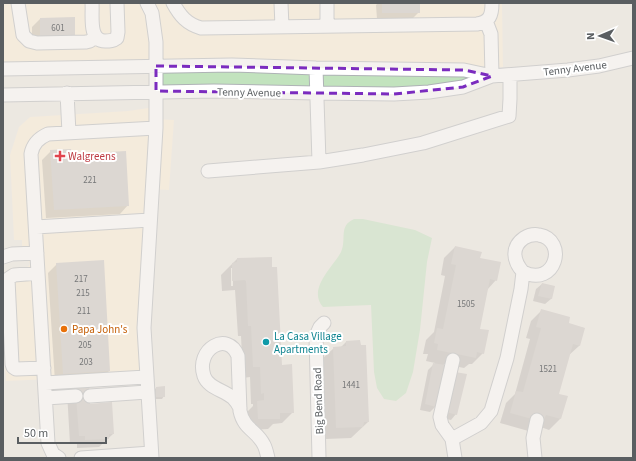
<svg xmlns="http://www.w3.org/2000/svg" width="636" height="461" viewBox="0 0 636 461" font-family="'Source Sans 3',sans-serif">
	<rect width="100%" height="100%" fill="#ece8e1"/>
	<path fill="#fcefd6" d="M3 3H502L503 67 482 66 3 69Z
		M155 107V119L174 120 169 190 149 189 143 241 140 289 138 345 141 375 6 381 3 333V274L10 268 27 267 29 266 30 264 22 248V240H14L10 155 19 127 30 117 128 111Z"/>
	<path fill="#c2e3be" d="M156 66 492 76 463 87 156 91Z
		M354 219H363L415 230 432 238 427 262 420 330 413 372 406 393 396 401 384 399 377 388 374 372 371 305 323 307C307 289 333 267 341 252 347 239 338 226 354 219Z"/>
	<path fill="#0003" fill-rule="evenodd" d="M378 3H419V12L413 18 377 19 376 5Z
		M74 18 32 47V27L40 19Z
		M51 151 71 155 128 205 120 214 46 218 42 160Z
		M455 247 479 259 496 280 487 290 479 329 483 353 472 364H469L464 368 444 364 436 406 430 412 420 410 428 370 435 363 426 361 428 354H423L426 340 434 332 445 276 441 275 444 258Z
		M237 259 281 366 293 412 282 423 273 424 268 429 248 430 246 413 253 406V404H251L250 377 243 378 241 336H238L235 290 222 291 221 275ZM231 268H233V286H231Z
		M57 264 109 371 101 379 55 382 48 273Z
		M542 284 554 287 551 299 545 304 533 301 536 289Z
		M542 310 567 324 584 328 579 346 568 356 558 394 560 419 549 430 538 426 532 432 500 423 506 403 515 394 530 339 526 338 531 321Z
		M346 342 368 422 351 438 326 439 322 359 334 348 341 347Z
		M455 373 456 414 451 420 441 418Z
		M76 384 89 405 113 434 99 447 77 448V443L70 444 67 392Z
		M156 388 164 396 162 399H154V390Z"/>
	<path fill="#c8c3be" d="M382 3H420V13H382Z
		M75 17V38L40 39V18Z
		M71 149 72 154 126 151 129 206 54 210 50 150Z
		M455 246 482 252 480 258 501 262 497 281 490 279 480 329 489 330 484 354 477 352 476 358 437 350 438 344 434 343 437 328 443 329 456 265 451 264Z
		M272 257V267H277L282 365 292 364 294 413H280V419H258L257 401 264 400V393L261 394 260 367H253L251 326H248L246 280 232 281V263L237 262V258Z
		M104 260 110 371 63 374 56 263Z
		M542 283 555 286 552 299 538 296Z
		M541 309 570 317 569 323 585 328 580 346 573 344 559 394 568 396 561 419 546 415 543 422 510 413 516 391 523 392 541 328 536 327Z
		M360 340 361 345H366L369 422H364L363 427 336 428 333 347 346 346V341Z
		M433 363 445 365 436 407 425 404Z
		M455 372 467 374 457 415 446 412Z
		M89 382 90 404 112 402 114 434H109V439L85 440V436H79L75 383Z
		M165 386V397H156V387Z"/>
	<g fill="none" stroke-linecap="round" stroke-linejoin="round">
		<g stroke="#afb3b6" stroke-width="15">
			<path id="minor" d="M18 3 23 35 29 41 37 43 86 42 90 41 95 37
				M92 3C93 15 88 41 105 41 110 41 113 41 117 38L118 32 117 3
				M147 3 152 13 156 42V128L144 328 152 458
				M173 3C180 16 187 24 201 28L477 24C490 22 492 15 492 3
				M281 3 282 27
				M327 3V26
				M486 21 491 34 492 76
				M3 69 232 65 316 68 464 70 492 76 568 70 599 66 633 58
				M67 93 69 133
				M3 95 214 91 316 93 394 94 429 92 463 87 492 76
				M319 162 363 155 423 143 509 116 510 99V75
				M208 171 319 162 316 68
				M36 227 150 220
				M3 257 12 254 37 253
				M38 273 14 275 8 279 12 364 13 367 16 369 44 368
				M453 360 440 417 442 425 452 439 455 458
				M45 383 146 377
				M90 396 147 392
				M46 398 76 396
				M240 408C238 404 236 401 233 398 224 390 208 388 204 376 195 349 228 330 238 356L240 411C244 430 257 430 264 445 266 449 267 454 268 458
				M452 439 481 423 491 411 507 358 521 289 523 272C513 261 511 247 524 238 529 235 534 234 539 235 568 240 556 288 523 272
				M59 458 53 454 48 443 31 154C33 143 39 138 48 134L156 128
				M81 458 151 453
				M319 458 316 336 320 327 324 323
				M535 458 533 438 537 420"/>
		</g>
		<use href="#minor" stroke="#fff" stroke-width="13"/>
	</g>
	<path d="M0 0H636V461H0ZM156 66 464 70 492 76 463 87 394 94 156 91Z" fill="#ece8e1" fill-opacity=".55" fill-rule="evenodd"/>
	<path fill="none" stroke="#7b2cbf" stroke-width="3" stroke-dasharray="8 5" stroke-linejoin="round" d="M156 66 464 70 492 76 463 87 394 94 156 91Z"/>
	<path fill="#e0444e" stroke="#fff" stroke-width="1.5" d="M58 150h4v4h4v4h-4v4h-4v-4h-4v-4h4z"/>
	<circle fill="#e8710a" stroke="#fff" stroke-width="1.5" cx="64" cy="329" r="4"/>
	<circle fill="#0f9aa8" stroke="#fff" stroke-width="1.5" cx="266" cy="342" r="4"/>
	<g text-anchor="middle" stroke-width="4" stroke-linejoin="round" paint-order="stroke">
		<g font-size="9" fill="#767778">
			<text x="58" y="31">601</text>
			<text x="90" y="183">221</text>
			<text x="81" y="282">217</text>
			<text x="83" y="296">215</text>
			<text x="466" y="307">1505</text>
			<text x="84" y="314">211</text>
			<text x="85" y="348">205</text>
			<text x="86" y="365">203</text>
			<text x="548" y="372">1521</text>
			<text x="351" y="388">1441</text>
		</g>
		<g font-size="11" fill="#5a5e61" stroke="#fff">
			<text transform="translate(575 68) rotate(-7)" y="4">Tenny Avenue</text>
			<text transform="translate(249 92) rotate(1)" y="4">Tenny Avenue</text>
			<text transform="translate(318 401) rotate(-92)" y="4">Big Bend Road</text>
		</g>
		<g font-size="11" fill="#be3a42" stroke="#fff" text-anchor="start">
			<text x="68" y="160">Walgreens</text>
		</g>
		<g font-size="11" fill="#c56008" stroke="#fff" text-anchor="start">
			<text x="72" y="333">Papa John's</text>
		</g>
		<g font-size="11" fill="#0d838f" stroke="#fff" text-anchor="start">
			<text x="274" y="340">La Casa Village<tspan x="274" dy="13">Apartments</tspan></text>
		</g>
	</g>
	<rect width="636" height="461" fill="none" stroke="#5a5e61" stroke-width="8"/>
	<g transform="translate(600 36) rotate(268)" stroke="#ffffff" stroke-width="3" paint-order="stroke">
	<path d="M0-3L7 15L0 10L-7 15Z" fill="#5a5e61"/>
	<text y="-6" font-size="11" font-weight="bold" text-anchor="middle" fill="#5a5e61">N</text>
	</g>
	<path d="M18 437v6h88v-6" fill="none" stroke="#5a5e61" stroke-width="2"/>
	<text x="24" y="437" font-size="12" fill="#5a5e61" stroke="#ffffff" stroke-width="3" paint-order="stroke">50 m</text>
</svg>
